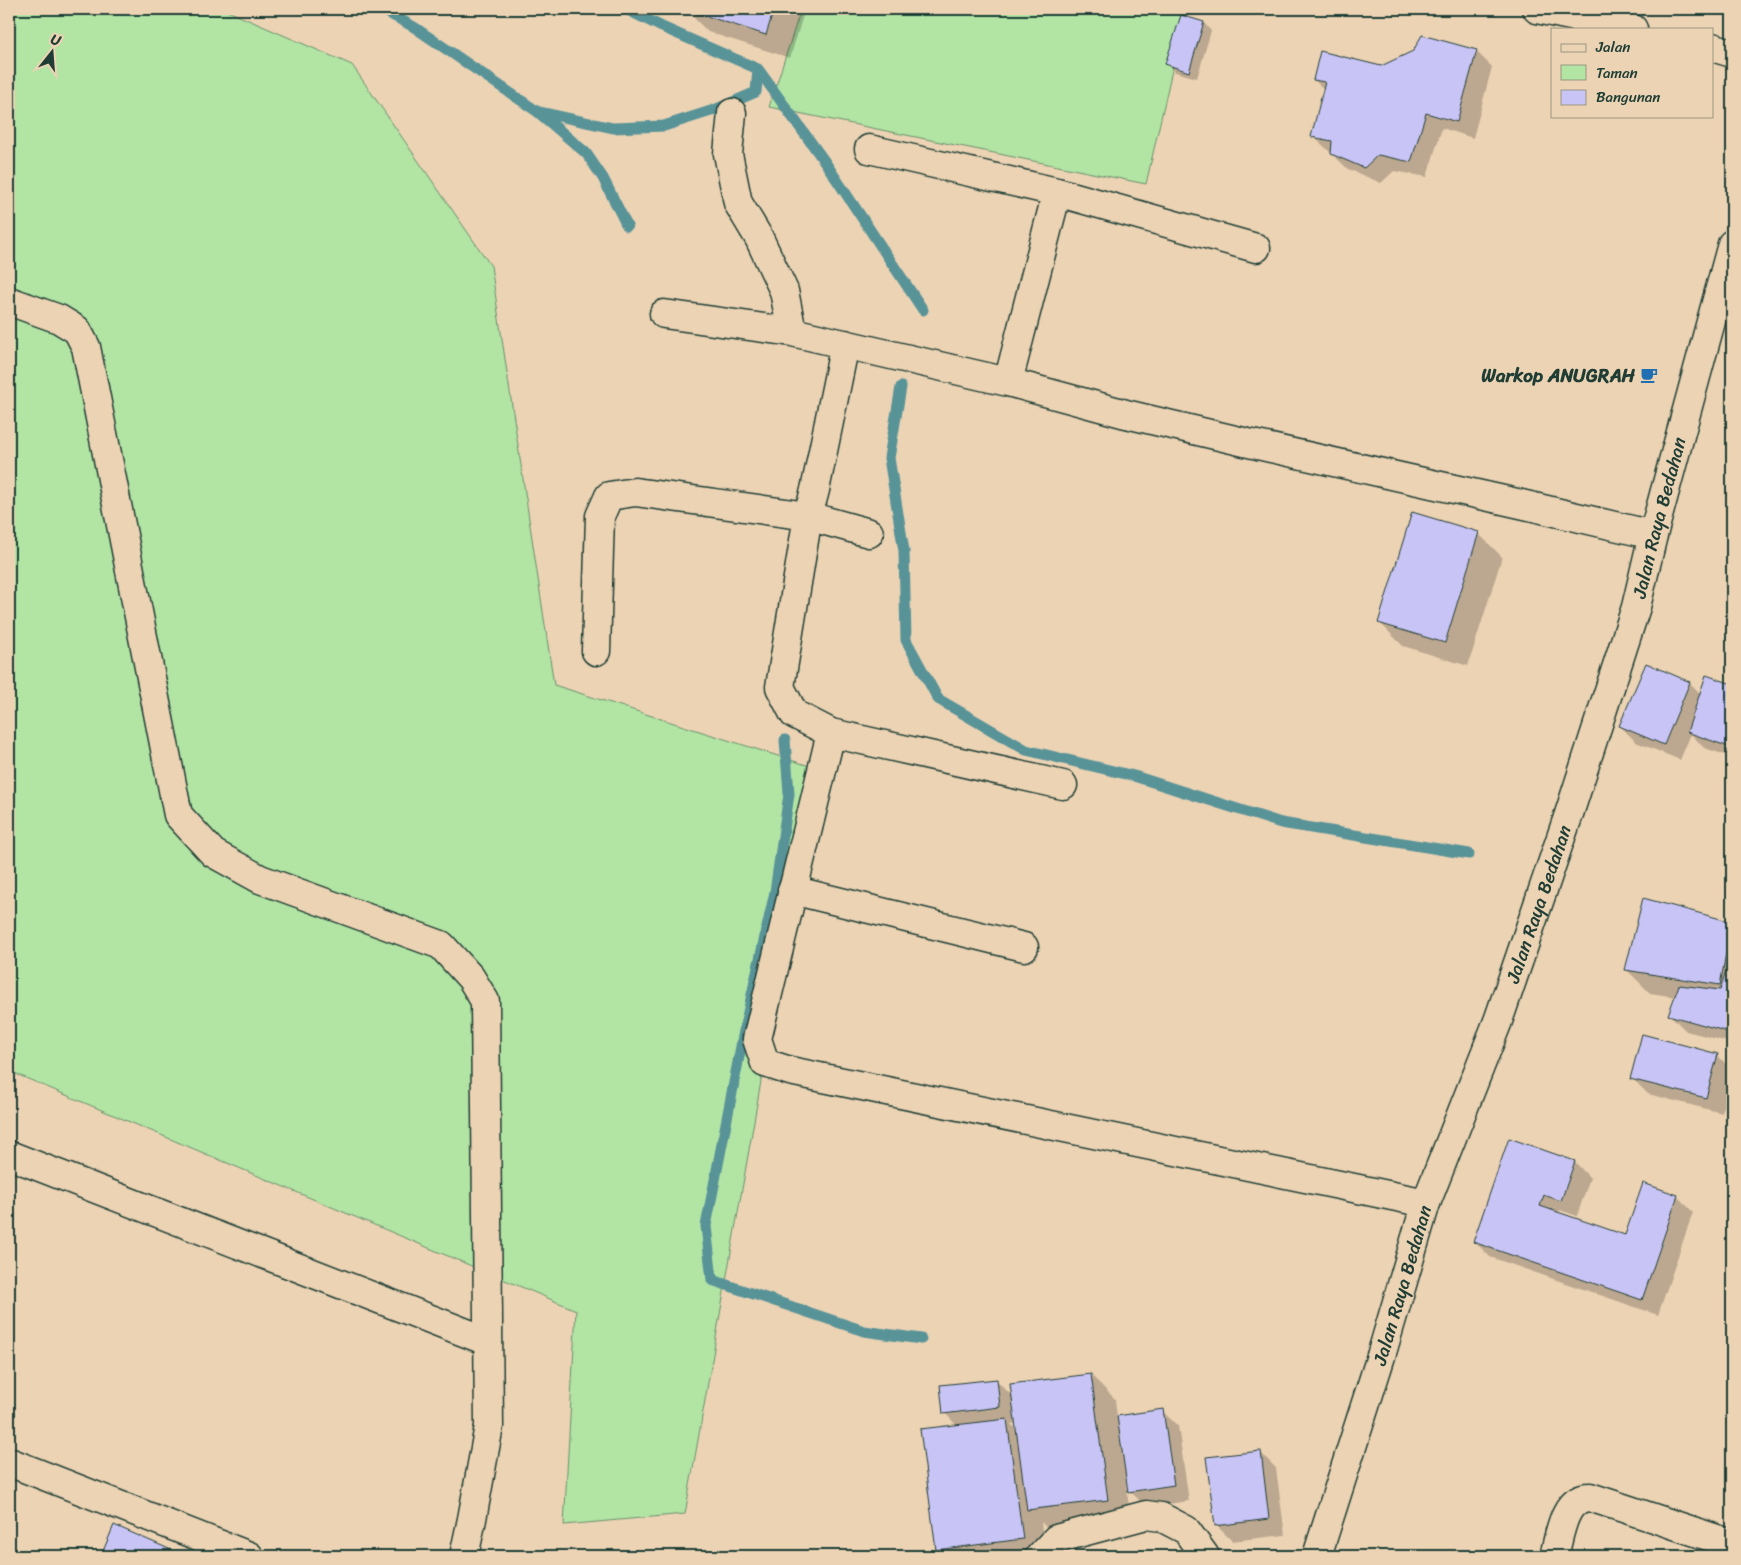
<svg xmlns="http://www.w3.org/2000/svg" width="1741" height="1565" viewBox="0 0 1741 1565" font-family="Sriracha,sans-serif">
	<rect width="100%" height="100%" fill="#ecd3b4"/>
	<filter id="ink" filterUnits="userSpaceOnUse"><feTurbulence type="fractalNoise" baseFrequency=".02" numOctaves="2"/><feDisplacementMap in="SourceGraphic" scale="10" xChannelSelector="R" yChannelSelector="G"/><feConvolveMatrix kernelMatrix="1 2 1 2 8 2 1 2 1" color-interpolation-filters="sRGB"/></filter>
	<g filter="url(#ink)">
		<path fill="#b2e4a4" stroke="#68906c" d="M9 9H223L352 65 491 266 554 685 816 768 685 1514 564 1525 576 1310 9 1071Z
			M801 9H1186L1146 184 769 107Z"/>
		<path fill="#0003" fill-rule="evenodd" d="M685 9H805L790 58 708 32Z
			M1204 23 1211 31 1197 78 1175 72 1167 64Z
			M1476 51 1492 67 1473 138 1442 128 1427 177 1394 171 1381 183 1348 169 1313 136 1325 90 1314 80Z
			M1478 533 1502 557 1468 666 1403 646 1379 622Z
			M1707 677 1732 685V757L1704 748 1691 734 1680 760 1636 742 1620 726 1690 683 1701 694Z
			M1731 923 1732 925V1043L1686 1031 1670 1015 1676 997 1650 993 1626 969Z
			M1717 1055 1732 1070 1722 1113 1648 1094 1632 1078Z
			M1509 1140 1575 1162 1590 1178 1577 1216 1560 1210 1558 1214 1626 1237 1677 1196 1693 1212 1658 1315 1490 1257 1474 1241Z
			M1091 1375 1115 1399 1117 1417 1162 1411 1178 1426 1189 1501 1146 1507 1130 1491 1127 1475 1125 1476 1131 1523 1052 1533 1041 1522 1045 1556H944L937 1549 957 1426 945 1413 996 1380 1013 1397ZM1017 1423 1018 1431 1011 1424Z
			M1260 1452 1276 1468 1285 1535 1232 1541 1216 1525Z
			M115 1527 182 1556H102Z"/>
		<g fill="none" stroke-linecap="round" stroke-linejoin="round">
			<path stroke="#589398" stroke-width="11" d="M381 9 414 27 538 112 586 153 603 178 627 226
				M626 9 662 27 758 69 825 162 923 310
				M540 112 613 128 664 126 714 110 756 92 758 69
				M901 387 889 458 904 551 906 640 938 699 1026 750 1134 776 1281 823 1469 854
				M785 740 789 794 775 892 745 1026 706 1226 712 1280 864 1331 921 1339"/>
		</g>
		<path fill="#c9c4f6" stroke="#1f3d34" d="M684 9H774L766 35Z
			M1181 15 1204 22 1189 72 1165 64Z
			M1422 35 1477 50 1457 122 1426 113 1411 162 1378 155 1364 168 1331 154 1332 141 1311 137 1325 82 1313 80 1320 51 1381 66 1413 51Z
			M1412 512 1479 532 1445 643 1378 623Z
			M1646 663 1690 682 1664 745 1619 726Z
			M1706 675 1732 684V748L1687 732Z
			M1643 898 1732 922 1720 985 1625 970Z
			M1732 951V1033L1668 1015 1679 985 1720 990Z
			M1642 1034 1718 1054 1706 1098 1630 1079Z
			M1509 1138 1575 1161 1561 1201 1544 1195 1540 1206 1625 1235 1643 1183 1678 1195 1642 1300 1473 1242Z
			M1091 1374 1108 1500 1027 1510 1010 1384Z
			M997 1379 1000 1407 943 1414 940 1385Z
			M1163 1409 1174 1485 1128 1492 1117 1416Z
			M1007 1419 1023 1539 936 1550 920 1429Z
			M1261 1451 1269 1519 1215 1526 1206 1457Z
			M114 1525 185 1556H101Z"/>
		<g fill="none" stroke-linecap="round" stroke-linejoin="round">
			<g stroke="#1f3d34" stroke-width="31">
				<path id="minor" d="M1537 9 1633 29
					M1712 47 1732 53
					M732 113 728 154 738 203 759 238 784 291 792 332
					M869 149 1057 192 1256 248
					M9 301 59 319 77 330 86 347 178 815 213 853 260 879 441 945 471 978 485 1001 489 1426 472 1519 464 1556
					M664 314 792 332 1008 382 1126 414 1244 442 1521 504 1653 535
					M845 344 815 490 808 516 780 687 794 714 831 733 1063 785
					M1008 382 1057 192
					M596 651 600 516 609 496 635 492 664 496 808 516 869 533
					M831 733 757 1039 765 1063 790 1071 1426 1203
					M792 890 1024 947
					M9 1155 487 1341
					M9 1462 249 1556
					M1040 1556 1056 1539 1146 1515 1161 1517 1186 1530 1205 1556
					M1554 1556C1560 1535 1563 1497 1590 1497L1732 1544"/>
			</g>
			<g stroke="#1f3d34" stroke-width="31">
				<g id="tertiary">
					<path id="s1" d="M1317 1556 1381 1356 1426 1203 1498 1021 1569 814 1636 607 1653 535 1732 244"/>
				</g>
			</g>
			<use href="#minor" stroke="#ecd3b4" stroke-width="28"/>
			<use href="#tertiary" stroke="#ecd3b4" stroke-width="28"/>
		</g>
	</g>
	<defs>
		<g id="cafe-bare" transform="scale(1.35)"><path d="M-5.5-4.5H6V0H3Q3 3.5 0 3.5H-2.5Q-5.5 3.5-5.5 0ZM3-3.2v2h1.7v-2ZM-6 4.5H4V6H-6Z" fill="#1f6fb2" stroke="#ecd3b4" stroke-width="2.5" paint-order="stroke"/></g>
	</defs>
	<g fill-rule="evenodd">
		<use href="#cafe-bare" x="1649" y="375"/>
	</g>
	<g text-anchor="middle" stroke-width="4" stroke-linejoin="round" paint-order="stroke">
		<g font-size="19" font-weight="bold" fill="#1f3d34" stroke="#ecd3b4" text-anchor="end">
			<text x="1635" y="382">Warkop ANUGRAH</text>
		</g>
		<g font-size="19" fill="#1f3d34" stroke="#ecd3b4">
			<text dy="7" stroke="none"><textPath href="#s1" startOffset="1094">Jalan Raya Bedahan</textPath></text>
			<text dy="7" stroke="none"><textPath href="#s1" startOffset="689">Jalan Raya Bedahan</textPath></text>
			<text dy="7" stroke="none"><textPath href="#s1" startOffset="284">Jalan Raya Bedahan</textPath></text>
		</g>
	</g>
	<rect width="1741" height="1565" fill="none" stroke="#ecd3b4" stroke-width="30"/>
	<rect x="15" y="15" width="1711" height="1535" fill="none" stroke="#1f3d34" stroke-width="2" filter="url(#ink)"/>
	<rect x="1551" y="28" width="162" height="90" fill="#ecd3b4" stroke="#9a9781"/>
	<rect x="1561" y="44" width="25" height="8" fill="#ecd3b4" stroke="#9a9781"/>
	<text x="1596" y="52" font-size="15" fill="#1f3d34">Jalan</text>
	<rect x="1561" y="65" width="25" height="15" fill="#b2e4a4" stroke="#9a9781"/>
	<text x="1596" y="78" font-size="15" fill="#1f3d34">Taman</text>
	<rect x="1561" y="90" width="25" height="15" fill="#c9c4f6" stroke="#9a9781"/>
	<text x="1596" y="102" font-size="15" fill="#1f3d34">Bangunan</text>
	<g transform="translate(52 52) rotate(17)" stroke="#ecd3b4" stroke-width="4" paint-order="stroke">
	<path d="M0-4L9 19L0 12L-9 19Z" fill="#1f3d34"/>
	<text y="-8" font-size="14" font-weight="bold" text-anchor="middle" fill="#1f3d34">U</text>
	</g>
</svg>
